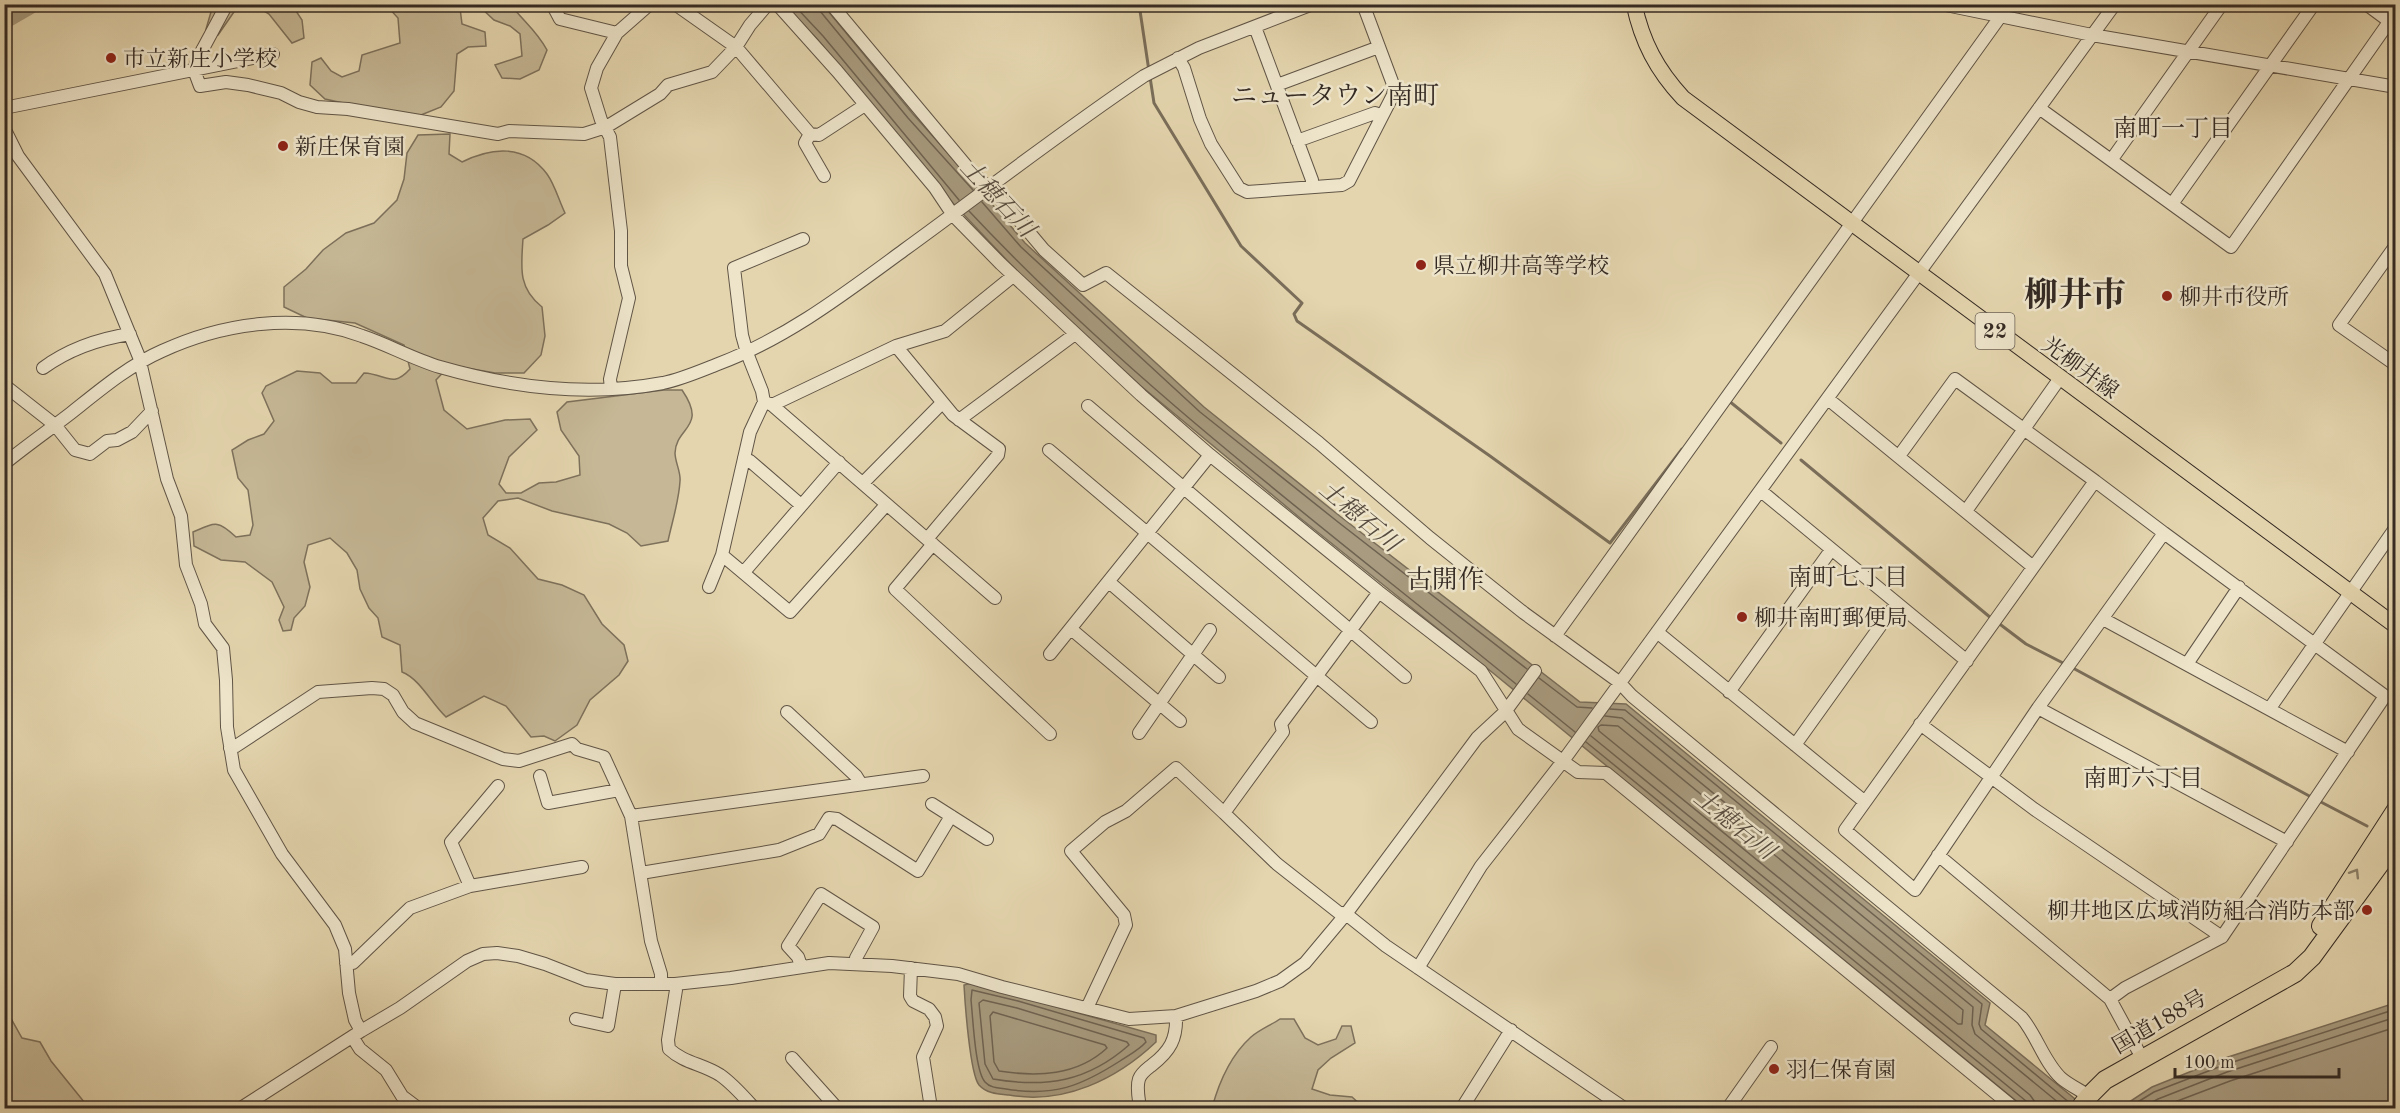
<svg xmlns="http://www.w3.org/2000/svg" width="2400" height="1113" viewBox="0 0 2400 1113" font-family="'Old Standard TT','Noto Serif JP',serif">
	<rect width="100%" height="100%" fill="#e4d5ae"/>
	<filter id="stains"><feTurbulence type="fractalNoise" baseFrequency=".00333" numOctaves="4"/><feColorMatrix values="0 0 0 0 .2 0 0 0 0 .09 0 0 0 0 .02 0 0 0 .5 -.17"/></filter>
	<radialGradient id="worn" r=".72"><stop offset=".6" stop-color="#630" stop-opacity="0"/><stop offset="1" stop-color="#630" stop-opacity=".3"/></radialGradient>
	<path fill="#c6b896" stroke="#7d715c" stroke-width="1.5" d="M297 4 294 8 302 20 304 38 292 43 269 14 254 5 236 9 218 35 206 38V29L213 5Z
		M354 5H464L460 8 462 24 485 32 486 46 468 47 457 54 454 91 441 107 421 115 412 116 375 110 325 99 310 85 312 62 321 58 331 71 342 77 359 71 362 55 400 43 398 18 387 6 365 10Z
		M478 5H511C524 22 536 30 547 50L539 70 520 79 502 78 495 65 522 56 520 34 510 26 494 20Z
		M450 134 449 154 462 162C492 147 525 144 547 174 555 185 559 201 565 213L548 225 523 239C521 268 518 288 542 307L545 336 541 355 524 373H495L450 365 436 380 444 410 467 429 505 420 530 419 537 430 509 457 499 484 506 493H521L539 483 556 482 580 475 579 456 561 430 557 412 567 402 664 390H682C708 428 676 426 675 453 675 462 681 472 680 481 679 501 672 522 668 541L641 546 627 533 609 524 552 511 518 498 498 501 483 518 488 535 510 548 538 579 562 585 584 595 602 624 624 645 628 661 619 675 590 700 577 725 555 741 544 736 531 737 506 706 484 696 446 717C431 703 420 679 402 672L400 645 382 637 378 618 369 608 360 589 357 570 347 553 330 538 308 545 304 562 310 587 305 606 294 618 291 630 283 631 279 620 284 607 272 582 245 562 221 560 194 546 193 532C216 522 218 520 236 537L250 535 253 525 248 490 238 478 232 450 248 440 264 434 274 421 262 393 266 386 297 371 320 373 332 383H356L364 373C386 374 392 389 410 369L404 345 355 323 307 318 284 307V287L306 269 323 250 346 233 374 223 397 200 404 179 407 153 418 135Z
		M4 1006 22 1038 40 1042 51 1061 89 1108H18L5 1100Z
		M1280 1019H1294L1305 1038 1318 1045 1336 1039 1342 1026H1351L1355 1043 1331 1058 1318 1070 1312 1089 1330 1095 1352 1097 1364 1108H1212C1219 1082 1230 1056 1251 1037 1259 1030 1271 1025 1280 1019Z"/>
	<path fill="#a89b7f" stroke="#7a6e5a" stroke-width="1.5" d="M785 5H823L913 114 970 178 1025 243 1204 407 1341 517 1580 702 1626 704 1990 1003 1985 1025 2086 1108H2025L1493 673 1300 518 1141 386 1019 273 949 199 818 40Z
		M972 983 1156 1035V1042C1117 1079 1064 1105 1009 1095 999 1094 987 1094 979 1085 970 1074 965 1003 964 985Z
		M2395 1003V1108H2120L2152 1087 2222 1059Z"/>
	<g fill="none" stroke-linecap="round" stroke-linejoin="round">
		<path stroke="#6e6251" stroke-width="1.5" d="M793 4 823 36 959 200
			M818 4 820 11 908 118 973 190
			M982 202 1021 247 1200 412 1338 522 1527 669
			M969 211C1135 388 1329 531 1516 684
			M1539 678 1577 707 1592 708
			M1528 694 1575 732
			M1610 709 1625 710 1982 1004 1979 1024 1981 1029 2071 1104
			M1605 716 1622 718 1973 1007 1972 1025 1975 1034 2065 1108
			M1601 725 1618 726 1963 1010 1962 1024H1958L1599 731 1598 727Z
			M1591 736 2030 1095 2035 1102 2036 1108
			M1586 742 2026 1101 2028 1108
			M972 990 1018 1001 1144 1038 1146 1042C1139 1050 1129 1055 1120 1061 1081 1086 1054 1097 1006 1089 999 1088 990 1088 985 1082 975 1071 973 1018 971 1000Z
			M983 1000 1017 1008 1127 1042 1129 1045C1087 1082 1046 1088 993 1079L985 1064 979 1003Z
			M993 1012 1105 1045 1107 1048C1077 1076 1037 1077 999 1071L994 1062 990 1016Z
			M2128 1108 2154 1092 2224 1065 2396 1009
			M2142 1108 2158 1099 2227 1072 2396 1017
			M2159 1108 2230 1081 2396 1027"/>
		<path stroke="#7a6e5a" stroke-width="3" d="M1139 4 1149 71
			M1150 77 1154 103 1241 246 1302 303 1294 314 1297 321 1490 456 1610 543 1682 449
			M1729 401 1781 443
			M1801 460 1991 618
			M1997 622 2026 644 2065 664
			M2071 667 2313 798
			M2319 801 2367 826"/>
		<path stroke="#a89b7f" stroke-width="20" d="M4 19 30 4"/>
		<g stroke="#605546" stroke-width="14">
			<path id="minor" d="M227 4 198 58 194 70 200 86 226 82 248 85 281 93 299 102 317 107 348 109 498 134 509 131 584 134 606 127 660 94 668 85 712 72 736 47 750 25 768 4
				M552 4 560 19 617 33
				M675 4 736 47 810 134 819 135 865 105
				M777 4 837 71 935 188 953 215 1001 264 1141 395 1210 455 1379 592 1481 671 1518 729 1578 772 1606 773 2014 1108
				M831 4 969 169 1007 206 1044 250 1083 285 1106 273 1319 443 1430 538 1524 613 1619 682 1632 696 2022 1018C2037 1036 2044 1062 2061 1078 2069 1085 2080 1090 2089 1096
				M1941 4 2092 35 2396 87
				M2366 4 2389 21
				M4 5 6 4
				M1255 27 1312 180V187
				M1178 58 1184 68 1200 119 1211 144 1239 188 1247 192 1342 185 1349 181 1393 95 1394 87 1363 4
				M1277 85 1379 47
				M4 108 273 54
				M2039 108 2231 247 2396 12
				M4 128 18 156 105 274 139 357 167 479 181 516 186 565 201 604 205 624 223 648 226 680 227 727 234 770 282 854 335 925 345 949 349 993 355 1020 361 1031
				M810 134 805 143 824 176
				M1297 141 1375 113 1382 116
				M2112 159 2222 4
				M2172 204 2314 4
				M2396 245 2339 325 2396 365
				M896 346 945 331 1013 276
				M43 368C69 349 98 339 130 334
				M4 385 55 425 75 450 90 454 107 441 117 440 132 432 152 411
				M611 389 610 379 629 298 621 266V231L610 137 601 120 591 88 597 68 617 33 650 4
				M1828 399 2032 566
				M765 402 772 405 995 598
				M772 405 896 346 953 415 999 449 998 455 927 539
				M1088 406 1405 677
				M959 420 1075 334
				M1049 450 1371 722
				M1899 456 1955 379 2095 481 1845 830 1915 890 2038 708 2164 533 2385 696 2222 937 2125 988 2110 999
				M744 458 750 461 801 505
				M4 464C26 446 49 430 71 413 100 390 128 366 162 351 223 323 297 312 362 336 389 345 413 359 440 367 513 388 588 397 663 383 682 379 700 371 718 364 787 338 844 294 904 250 984 192 1062 131 1144 76L1199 48 1313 4
				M2095 481 2164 533
				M863 483 942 403
				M1761 491 1967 661
				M1966 511 2060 378
				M933 544 895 589 1050 734
				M722 555 790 612 886 505
				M744 572 839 462
				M1109 582 1219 677
				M709 587 722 555 750 432 764 402 762 391 747 353 742 335 734 268 803 239
				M1379 592 1281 724 1283 732 1224 813 1277 864 1338 912 1346 914 1386 946 1624 1108
				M2103 619 2348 752
				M1071 629 1180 721
				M1657 632 1865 802
				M1555 636 2000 17
				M1050 654 1210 455
				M2187 664 2239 587
				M1729 692 1831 550
				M2038 708 2287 842
				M2270 708 2396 527
				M787 712 856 776 861 784
				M1920 724 2034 809 2222 937
				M1139 733 1210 630
				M1795 745 1896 604
				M230 748 236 746 318 692 372 688 384 689 393 695 403 712 415 723 503 759 519 761 572 744 577 749 604 757 631 816 651 941 661 974V984
				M540 776 548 803 619 790
				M932 804 987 839
				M631 816 923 776
				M1938 855 2110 999 2142 1058
				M641 873 779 850 819 834 829 818 837 819 918 871 951 816
				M470 886 451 842 498 786
				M346 963H353L410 908 470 886 582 867
				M801 966 798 957 788 946 821 894 873 927 856 958V964
				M911 968 910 996 913 1001 929 1009 935 1017 937 1026 923 1057 931 1108
				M1418 968 1481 866 1563 761 2115 4
				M675 984 676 990 668 1040 669 1049C684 1063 703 1064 720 1075 733 1084 744 1097 754 1108
				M1087 1008 1126 925 1124 915 1071 851 1105 822 1126 811 1176 768 1224 813
				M576 1019 608 1026 615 984
				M353 1038 360 1049 386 1070 402 1096 418 1108
				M792 1058 836 1107 834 1108
				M241 1108 361 1031 400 1008 467 961 483 954 497 953 518 956 545 964 586 980 615 984H675L731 978 829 963 892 966 958 974 1002 987 1129 1019 1176 1016 1256 991 1280 981 1305 963 1346 914 1477 738 1505 712 1535 671
				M1140 1108C1139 1099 1136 1088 1139 1079 1141 1073 1147 1069 1152 1065 1170 1051 1177 1039 1176 1016
				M1462 1108 1511 1030
				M1728 1108 1771 1047"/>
		</g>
		<g stroke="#342a23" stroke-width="17">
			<path id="major" d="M1634 4C1642 42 1657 70 1683 98L2396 626"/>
		</g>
		<g stroke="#342a23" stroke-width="20">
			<path id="highway" d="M2321 926 2396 810
				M2080 1108 2089 1096 2105 1080 2295 973 2312 957 2396 842"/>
		</g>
		<use href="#minor" stroke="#ede4ca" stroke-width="12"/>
		<use href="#major" stroke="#e4d5ae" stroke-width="15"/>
		<use href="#highway" stroke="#e4d5ae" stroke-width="18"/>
	</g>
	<defs><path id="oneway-chevron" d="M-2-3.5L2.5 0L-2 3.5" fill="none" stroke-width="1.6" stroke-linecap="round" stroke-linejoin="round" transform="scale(1.5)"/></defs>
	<use stroke="#8c8068" href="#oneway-chevron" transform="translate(2355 873) rotate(-58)"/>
	<g fill="#8f2418" stroke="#ede4ca" stroke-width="2">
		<circle cx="111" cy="58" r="6"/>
		<circle cx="283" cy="146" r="6"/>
		<circle cx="1421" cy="265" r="6"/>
		<circle cx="2167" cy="296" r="6"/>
		<circle cx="1742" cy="617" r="6"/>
		<circle cx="2367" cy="910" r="6"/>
		<circle cx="1774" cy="1069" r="6"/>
	</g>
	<g text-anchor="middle" stroke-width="5" stroke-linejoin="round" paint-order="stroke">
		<rect fill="#ede4ca" stroke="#6c6255" stroke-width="1.5" x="1975.5" y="313" width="39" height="36" rx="4.5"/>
		<g font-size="21" font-weight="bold" fill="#342a23">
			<text x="1995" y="338">22</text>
		</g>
		<g font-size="22" fill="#342a23" stroke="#ede4ca" text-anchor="start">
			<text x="123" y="66">市立新庄小学校</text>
			<text x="295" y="154">新庄保育園</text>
			<text x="1433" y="273">県立柳井高等学校</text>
			<text x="2179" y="304">柳井市役所</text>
			<text x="1754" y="625">柳井南町郵便局</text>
			<text x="2355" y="918" text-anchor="end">柳井地区広域消防組合消防本部</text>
			<text x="1786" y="1077">羽仁保育園</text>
		</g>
		<g font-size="22" fill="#342a23" stroke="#ede4ca">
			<text transform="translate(2081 367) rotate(36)" y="8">光柳井線</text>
			<text transform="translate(2159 1021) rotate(-30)" y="8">国道188号</text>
		</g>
		<g font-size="24" fill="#342a23" stroke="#ede4ca">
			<text x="2173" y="136">南町一丁目</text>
			<text x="1848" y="585">南町七丁目</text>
			<text x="2143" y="786">南町六丁目</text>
		</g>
		<g font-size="24" font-style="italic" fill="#574c3f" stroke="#ede4ca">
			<text transform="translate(998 198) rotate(47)" y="8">土穂石川</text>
			<text transform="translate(1360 516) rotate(40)" y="8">土穂石川</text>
			<text transform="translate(1735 824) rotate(39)" y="8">土穂石川</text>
		</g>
		<g font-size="26" fill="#342a23" stroke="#ede4ca">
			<text x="1335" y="104">ニュータウン南町</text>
			<text x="1445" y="588">古開作</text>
		</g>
		<g font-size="34" font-weight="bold" fill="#342a23" stroke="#ede4ca">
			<text x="2075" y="306">柳井市</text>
		</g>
	</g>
	<rect width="2400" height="1113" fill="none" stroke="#e4d5ae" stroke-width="24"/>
	<rect x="6" y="6" width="2388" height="1101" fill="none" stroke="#342a23" stroke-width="3"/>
	<rect x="12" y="12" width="2376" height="1089" fill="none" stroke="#342a23" stroke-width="1.5"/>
	<path d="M2175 1068v9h164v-9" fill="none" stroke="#342a23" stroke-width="3"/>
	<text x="2184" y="1068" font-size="18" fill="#342a23" stroke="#ede4ca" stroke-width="4.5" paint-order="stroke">100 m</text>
	<rect width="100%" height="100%" filter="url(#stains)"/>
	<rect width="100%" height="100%" fill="url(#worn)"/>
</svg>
